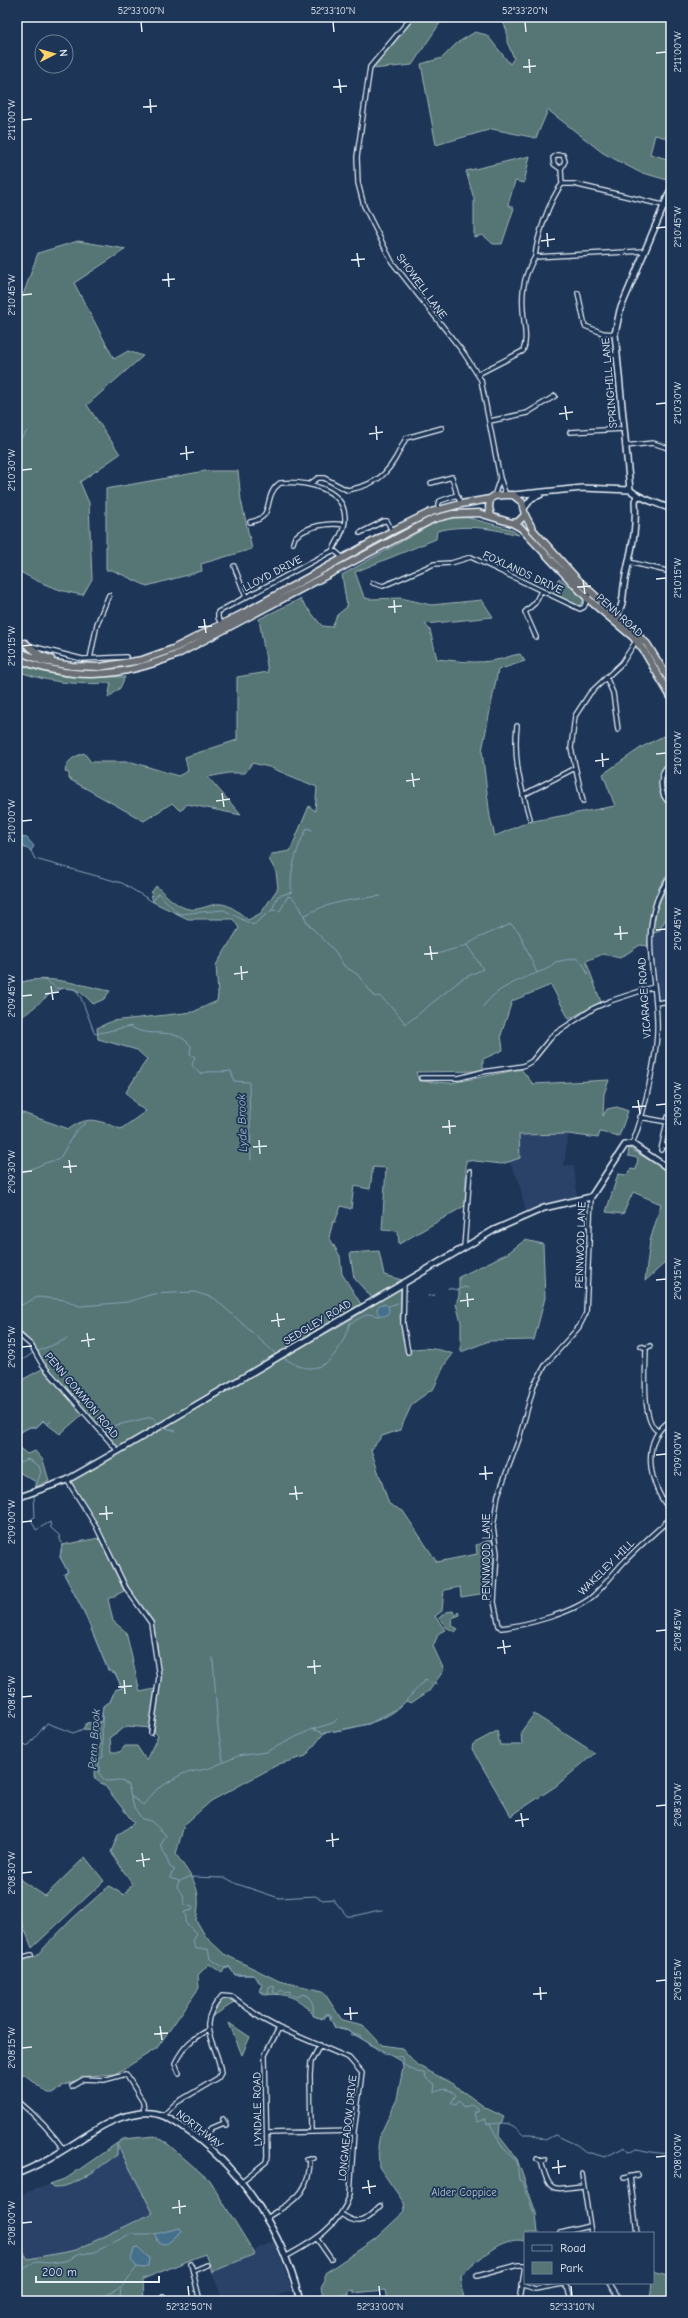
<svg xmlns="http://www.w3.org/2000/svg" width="688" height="2318" viewBox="0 0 688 2318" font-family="'Comic Neue',sans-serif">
	<rect width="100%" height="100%" fill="#1d3557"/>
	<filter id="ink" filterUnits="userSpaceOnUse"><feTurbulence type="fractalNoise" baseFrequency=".025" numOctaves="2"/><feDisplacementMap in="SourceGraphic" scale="8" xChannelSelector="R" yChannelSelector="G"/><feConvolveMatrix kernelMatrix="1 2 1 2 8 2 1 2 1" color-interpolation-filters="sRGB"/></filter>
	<g filter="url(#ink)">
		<path fill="#2c4367" d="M657 908 671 913V1000L657 1001 651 943 652 927Z
			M568 1134 564 1166 574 1165 577 1197 541 1205 526 1212 518 1179 509 1161 520 1158 519 1135Z
			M117 2143 153 2213 76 2250 28 2259 17 2239V2196L67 2178Z
			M274 2241 292 2290 275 2297V2301H223L212 2272 255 2254 257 2249Z"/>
		<path fill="#567574" stroke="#9fb3b6" d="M416 17H444L412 65 372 69Z
			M501 17H671V139L655 135 650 154 671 160V181L639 172 603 153 548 110 536 138 492 129 436 145 421 64 442 58 457 43 475 32 487 35 510 64 514 58 507 42V31Z
			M530 156 524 183 515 181 508 205 514 208 502 244H493L483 235 474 237V199L466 171Z
			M78 241 126 249 74 283 114 359 128 351 143 356 87 405 120 454 80 482 89 503 92 579 83 595C60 592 37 582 17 570V312L38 253Z
			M205 471H238L241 500 252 549 201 564 202 571 147 586 112 570H106V489Z
			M462 516 510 529 519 535C490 528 466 524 437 531L436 539 355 572 364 597 369 599 401 598 431 605 482 600 493 617 425 624 430 630 437 659C457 661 477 664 496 660 504 659 511 655 520 654L525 661 498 670 482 751 490 817 495 836 528 822 615 806 603 774 642 747 671 732V872H669C652 893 649 920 648 946L640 945 620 958 603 954 586 961 601 1002 569 1019 551 985 512 1001 501 1035 503 1050 483 1059V1071L416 1072 419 1081 451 1083 521 1069 533 1084 609 1080 604 1094 603 1116 607 1109 617 1107 628 1111 619 1136 600 1132 598 1138 568 1134 519 1135 520 1158 502 1164 466 1160V1205L399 1244 398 1231 382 1230 386 1168 373 1167 370 1189 354 1186 351 1209 341 1206 335 1222H333L329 1237 340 1256 342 1274 361 1304 119 1448 46 1366 34 1345 17 1328V1111L69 1129C90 1114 98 1121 121 1129L146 1111 138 1106 126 1092 147 1059 137 1050 98 1039 97 1028 112 1021 193 1012 217 1001 218 994 216 965 239 928 233 919H188L153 902 151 893 156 886C164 893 175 905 185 908 196 912 206 906 216 904 228 902 240 913 248 920L261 913 278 888 276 872 269 859 272 854 290 851 309 806 315 811 317 787 269 767 252 763 245 773H228L208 777 241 815 187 804 183 809 179 810 172 803 144 821 69 779V773L65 772C67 760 72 758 84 753L91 762H132L178 776 188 771 185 757 237 740V677L268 672 259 619 300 599 322 626 332 627 337 615 347 607 342 575 429 526 441 520Z
			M559 578 586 600 578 606 550 592Z
			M17 663C60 680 81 676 125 677L120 688 108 698 111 683C76 685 51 683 17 671Z
			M671 882V913H669L659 931 652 934C653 919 661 893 671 882Z
			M17 976 23 982C49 974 83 986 110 991L104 999 93 1004C61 967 45 1004 17 1020Z
			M629 1148 671 1173V1252L668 1260 645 1281 650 1241 661 1204 633 1192 623 1214 606 1212 618 1174 627 1175 631 1169 636 1170 638 1158 628 1156Z
			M525 1240 543 1244 545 1298 534 1340 489 1341 461 1352V1322L456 1304 459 1295V1277L508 1253Z
			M379 1251 384 1275 402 1280 372 1298 354 1278 350 1253Z
			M401 1287 400 1318 406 1352C418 1345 440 1349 453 1354L445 1364 434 1388 412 1404 400 1430 382 1436 371 1450 389 1504 403 1511 437 1562 477 1554 476 1545 492 1539 495 1552 493 1592 461 1597 460 1587 444 1590 442 1611 435 1616 445 1630 439 1633 433 1646 444 1670 429 1691 411 1703 406 1701C386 1724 352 1728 324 1733L306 1756 279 1764 211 1801 184 1825 176 1854C193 1880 203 1887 196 1920L206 1937 224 1954 279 1981 323 1991 342 2020 363 2025 382 2045 402 2048 417 2065 451 2083 486 2108 504 2117 500 2125 499 2136 517 2159 536 2213 538 2233H525V2241C500 2235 479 2261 461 2275L464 2301H387L385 2290 354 2293V2290L349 2291V2295L323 2297 321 2287 325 2280V2273L375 2239 405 2211 404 2203 379 2167 378 2146 380 2135 397 2099 403 2068 402 2062 348 2031 335 2028 330 2018V2015H327L322 2020C312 2016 311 2011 303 2004 292 1995 279 1993 265 1995L260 1991 262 1985 253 1975H235L229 1967 225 1968 222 1973 209 1964 198 1975 199 1988 157 2048 116 2074 88 2076 62 2086 54 2093H48L25 2075 17 2073V1962L36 1956 72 1919 109 1886 124 1895 132 1884 111 1852 118 1835 134 1823 105 1786 95 1779 96 1752 101 1744 97 1730 83 1729 87 1723 101 1722 103 1706 110 1702 115 1690 122 1688 115 1673 108 1670 84 1612 64 1574 68 1572 60 1557 62 1545 99 1538 124 1591 108 1599 113 1621 126 1632 140 1692 155 1689 151 1728 127 1726 110 1737 111 1752H120L125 1746H137L146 1760 158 1736 154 1731 161 1679 153 1621 129 1588 96 1522 70 1480 353 1318Z
			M42 1369 83 1414 60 1434 43 1421 37 1427H30L17 1434V1388L20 1386 18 1382Z
			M17 1446 27 1454 35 1451 43 1460 49 1481 35 1487 36 1482 17 1471Z
			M453 1611 455 1616 458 1612 460 1615 452 1618 451 1625 458 1629 455 1632 446 1627 439 1618 446 1612Z
			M534 1714 595 1753 556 1786 511 1816 472 1749 473 1744 497 1731 500 1745H522L521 1732Z
			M85 1857 104 1881 32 1948 17 1910V1875L22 1881 45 1896Z
			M223 1998 235 2002 210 2018Z
			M229 2023 250 2037 242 2055Z
			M155 2136 169 2145 209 2180 255 2254 212 2272 205 2254 143 2279 144 2301H17V2253L22 2250 28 2259 76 2250 153 2213 117 2144V2155C98 2167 77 2188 53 2187L50 2184 67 2178 123 2139Z
			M653 2271 671 2276V2301H650Z"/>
		<path fill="#456f8c" stroke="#86a3b7" d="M22 837 27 838 34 846 31 851 18 844 19 839Z
			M377 1310a6 6 0 1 1 12 0a6 6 0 1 1-12 0Z
			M180 2228 182 2231 167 2244 159 2243 155 2234Z
			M139 2248 149 2258 148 2266 145 2268 137 2267 131 2260 134 2249Z"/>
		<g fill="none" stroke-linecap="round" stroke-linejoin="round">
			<path stroke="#86a3b7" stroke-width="1" d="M17 443 27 431
				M31 851 35 859 122 883 153 902 158 893 179 914 224 910 253 925 272 910 278 896 292 892C288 873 298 845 307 828L312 830
				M272 910 280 911 288 896 293 898 300 907 308 924 335 951 344 966 357 974 375 997 379 996 391 1006 406 1024 462 979 483 969 467 945 437 954
				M304 916C326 902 355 899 381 896
				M467 945 478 938 511 924 519 932 537 973
				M17 976 23 982C36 978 46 978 56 988L75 989 81 998 95 1034 131 1026C146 1040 174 1024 191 1046L190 1054 195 1057 192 1065 200 1074C207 1070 221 1073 231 1071L234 1081 249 1082 251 1160
				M483 1007C496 986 526 978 549 968L555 962 576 958 583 964 588 975
				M17 1173C31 1172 43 1161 58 1160 69 1147 70 1132 86 1123
				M448 1288 458 1290 464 1287 468 1288
				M428 1296 435 1295
				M389 1306 398 1303
				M17 1307 38 1297 66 1300 79 1306 94 1305 127 1302 153 1294 194 1292 214 1298 277 1355
				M36 1352 67 1339
				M282 1357C289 1361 300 1368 308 1368 333 1369 343 1342 350 1323L368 1314 379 1316
				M21 1361 33 1353
				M163 1427 176 1431
				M104 1428 152 1417 159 1424
				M17 1434 30 1427H37L43 1420 47 1424 51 1421
				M17 1463 28 1459 39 1466 41 1472 35 1489
				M34 1494 35 1517 31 1519 36 1530 50 1522 51 1528 59 1535 62 1545 60 1557 68 1572 64 1574 84 1612 108 1670 115 1673 122 1688 115 1690 110 1702 103 1706C101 1723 103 1740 103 1757L99 1759V1773L105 1781 121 1780 128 1785 134 1807 142 1819 151 1821 166 1835 161 1845 170 1867 175 1870 171 1874V1878L179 1881 177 1887 183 1894 184 1905 193 1907 192 1910 184 1912 186 1916 185 1922 197 1934 193 1941 196 1949H208L210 1959 227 1969 229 1966 235 1975H253L262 1985 259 1990 269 1995 268 1989 273 1986 275 1987 273 1992 277 1994 281 1990 285 1993 290 1991V1994L297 1997 303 1994 309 1996 313 2005V2016L322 2018 327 2013 331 2015 332 2017 330 2018 335 2027 347 2030 352 2035H360L361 2038 384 2054 402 2057 404 2065 417 2072 424 2073 426 2078 435 2085 434 2093C443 2088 449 2088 456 2095L451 2103 456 2105 459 2100 464 2107 471 2105 478 2109V2112H474L476 2122 485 2119 487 2124C503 2123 510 2120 522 2134H531L545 2140 555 2135 577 2145 587 2153H591L605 2157 625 2147 628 2151C631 2151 634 2149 637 2149 646 2151 663 2155 671 2153
				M213 1658 218 1729 223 1761
				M313 1729 333 1723 337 1719
				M17 1747 29 1745 47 1723 73 1733 83 1729 87 1723 101 1722
				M131 1796 143 1805 157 1789 182 1774 210 1768 238 1756 266 1752 312 1729 324 1733 369 1724 401 1706 426 1679 430 1683 437 1684
				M180 1881 189 1877 226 1878 237 1884 279 1898 315 1896 323 1900 333 1899 347 1916C359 1917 369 1911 382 1910
				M490 2124 503 2148 517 2161 519 2180 523 2182 534 2214
				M17 2269H23L36 2262 50 2263 65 2261 80 2254 95 2252 130 2234H155
				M100 2301 101 2297 121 2288 137 2267
				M119 2301 121 2290"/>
			<g stroke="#e8f1f8" stroke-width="6">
				<path id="street" d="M412 17 370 67 357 157 358 183 364 206 392 262 463 352 481 380 500 478
					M561 169 554 164 553 158 557 155H563L565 161 561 169 562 184
					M644 251 535 257C537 237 549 201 562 184H574L663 205
					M578 293 585 326 603 333 615 334
					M603 333C603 342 607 353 616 356
					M478 374 523 351C527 341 525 331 524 320 521 296 522 278 535 257
					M490 421 527 413 555 396
					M570 432 623 429
					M625 446 653 443 671 449
					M431 483 452 477 457 495
					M310 484 318 478H324L347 490C384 484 391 468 406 438L442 428
					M494 496 500 478 506 495
					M439 510 438 504 440 501 457 495 461 504
					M250 522C277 517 261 497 280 483 304 481 346 487 345 520 345 530 337 542 332 551
					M360 533 384 521H387L392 531
					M293 543 295 537C307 526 329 522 344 525
					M629 562 671 572
					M234 566 246 597
					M373 583 383 586 434 564 451 563 471 557 580 609 584 607 590 592
					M222 624 218 618V612L332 551 336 552 343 558
					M536 637 525 612 535 603 541 591
					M17 640 25 644
					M31 646 82 659 126 657
					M90 659 97 624 109 595
					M606 677 613 693 618 730
					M517 726C513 760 521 787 530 819
					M671 763C658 772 658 795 671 804
					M523 795 575 768
					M583 801 571 748 575 716 590 693 622 663 636 641
					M656 1003 671 1001
					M421 1078H459L482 1072 523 1066 532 1061 553 1035 594 1008 610 1001 653 987
					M640 1117 667 1122
					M632 1144C643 1119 656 1060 657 1032 659 987 641 944 657 900 661 891 664 883 671 877
					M662 1145 669 1147
					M661 1150 668 1117
					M591 1197 586 1313 579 1327 546 1364 534 1385 519 1439 498 1495 493 1527 497 1553 494 1602 499 1626 501 1628C526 1625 574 1613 593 1596 603 1587 612 1575 622 1564 637 1548 654 1533 671 1518
					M464 1247 470 1171
					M404 1282 403 1324 408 1352
					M17 1333 31 1345 42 1364 118 1451
					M641 1346 646 1348 650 1346
					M646 1348C646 1366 641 1423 658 1431
					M671 1420C639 1441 649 1486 671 1511
					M67 1480 96 1526 126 1588 151 1623 159 1677 151 1733
					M665 1523 671 1529
					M17 1959 31 1955
					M179 2073 175 2063C183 2047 192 2038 208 2030
					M72 2086 84 2079 104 2080 126 2074 143 2102 144 2112
					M17 2100C35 2115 51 2131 64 2150
					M164 2115 176 2103 218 2078 221 2073C217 2039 193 2029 222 1996L233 1997 262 2019 279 2028 349 2058 362 2073 354 2131 350 2195C339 2227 313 2242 285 2257
					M223 2119 226 2126
					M311 2131 310 2075 311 2062 320 2045
					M268 2133 354 2131
					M201 2141 212 2128 224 2123
					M306 2159 314 2158
					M537 2159 541 2161 545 2160
					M541 2161C550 2195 552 2189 583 2186
					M582 2174 591 2233
					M630 2176 637 2233
					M624 2178 637 2175
					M242 2181 266 2162 267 2156 265 2055 279 2028
					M341 2214C361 2227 364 2221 380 2206
					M266 2218C294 2200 310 2195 310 2158
					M561 2233 589 2226
					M317 2239 331 2259
					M191 2264 200 2301
					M193 2271 207 2265
					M477 2276 518 2265H524
					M563 2283 568 2289 571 2301
					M609 2283 620 2301
					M521 2284 535 2289 563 2284
					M163 2296V2301
					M520 2301 525 2265"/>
			</g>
			<g stroke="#e8f1f8" stroke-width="8">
				<path id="secondary" d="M630 490 615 334 620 310 671 189
					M513 495 583 488 630 490C640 499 658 503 671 509
					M525 507 532 498 540 495
					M615 617C625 605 622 594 625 580 631 549 637 533 635 501L637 497
					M17 1498 67 1480 118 1451 494 1230 544 1208 591 1197 625 1145 632 1144 671 1170
					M17 2174C34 2167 50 2159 65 2149 87 2136 109 2118 135 2114 159 2109 173 2120 192 2134 246 2175 284 2236 300 2301"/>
			</g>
			<g stroke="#e8f1f8" stroke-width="9">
				<path id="highway" d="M490 499 489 507 491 516
					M525 515 533 530 576 578 647 644 671 683
					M512 523 521 528 588 599 633 637 644 651 671 697
					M25 643 40 655 51 659
					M17 651 43 661 72 666 99 667 142 660 173 649 244 613 392 531 431 512 461 504 490 499 494 496 506 495H513L522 502 525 515 518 522 512 523 479 513 453 514 433 519 176 655C119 678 74 681 17 659"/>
			</g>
			<use href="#street" stroke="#1d3557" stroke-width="3.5"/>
			<use href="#secondary" stroke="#1d3557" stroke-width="5"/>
			<use href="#highway" stroke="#6b6f75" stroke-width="6"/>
		</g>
	</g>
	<path fill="none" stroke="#e8f1f8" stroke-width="1.5" d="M141 22 142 32M333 22 334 32M525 22 526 32M656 53 666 52M529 59 530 73M523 67 536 66M339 79 341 93M333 87 347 86M150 99 151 113M143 107 157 106M22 120 32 119M656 228 666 227M547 233 548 247M541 241 555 239M357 253 359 267M351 260 365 259M168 273 169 287M162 280 175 279M22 295 32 294M656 404 666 403M565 406 567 420M559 414 573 412M376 426 377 440M369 434 383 432M186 446 187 460M180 454 194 452M22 470 32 469M656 579 666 578M583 580 585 594M577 587 591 586M394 600 395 613M388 607 402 606M204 619 206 633M198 627 212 626M22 646 32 645M602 753 603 767M656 754 666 753M595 761 609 759M412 773 414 787M406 781 420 779M222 793 224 807M216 801 230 799M22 821 32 820M620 926 621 940M656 930 666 929M614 934 628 933M430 946 432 960M424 954 438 953M241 966 242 980M234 974 248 972M51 986 53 1000M45 994 59 992M22 996 32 995M638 1100 640 1114M656 1105 666 1104M632 1107 646 1106M449 1120 450 1134M442 1127 456 1126M259 1140 260 1154M253 1147 267 1146M69 1160 71 1173M63 1167 77 1166M22 1172 32 1171M656 1280 666 1279M467 1293 468 1307M460 1301 474 1299M277 1313 279 1327M271 1321 285 1319M87 1333 89 1347M81 1341 95 1339M22 1347 32 1346M656 1455 666 1454M485 1466 486 1480M479 1474 493 1473M295 1486 297 1500M289 1494 303 1493M106 1506 107 1520M99 1514 113 1513M22 1522 32 1521M656 1631 666 1630M503 1640 505 1654M497 1648 511 1646M314 1660 315 1674M307 1667 321 1666M124 1680 125 1694M118 1687 132 1686M22 1697 32 1696M656 1806 666 1805M521 1813 523 1827M515 1821 529 1819M332 1833 333 1847M326 1841 339 1839M142 1853 144 1867M136 1861 150 1859M22 1873 32 1872M656 1981 666 1980M540 1987 541 2000M533 1994 547 1993M350 2007 351 2020M344 2014 358 2013M160 2026 162 2040M154 2034 168 2033M22 2048 32 2047M656 2157 666 2156M558 2160 559 2174M552 2168 566 2166M368 2180 370 2194M362 2188 376 2186M179 2200 180 2214M172 2208 186 2206M22 2223 32 2222M188 2286 189 2296M379 2286 380 2296M571 2286 572 2296"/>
	<g text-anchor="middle" stroke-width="3.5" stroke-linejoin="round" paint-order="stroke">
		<g font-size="11" fill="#e8f1f8" stroke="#1d3557">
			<text transform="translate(422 286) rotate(54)" y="4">SHOWELL LANE</text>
			<text transform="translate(609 383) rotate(-95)" y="4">SPRINGHILL LANE</text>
			<text transform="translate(523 572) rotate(25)" y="4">FOXLANDS DRIVE</text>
			<text transform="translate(272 573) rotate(-28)" y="4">LLOYD DRIVE</text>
			<text transform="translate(620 615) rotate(42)" y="4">PENN ROAD</text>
			<text transform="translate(644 998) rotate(-94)" y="4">VICARAGE ROAD</text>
			<text transform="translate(580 1245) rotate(-88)" y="4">PENNWOOD LANE</text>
			<text transform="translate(317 1322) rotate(-31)" y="4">SEDGLEY ROAD</text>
			<text transform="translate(82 1395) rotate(50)" y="4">PENN COMMON ROAD</text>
			<text transform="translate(486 1557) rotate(-90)" y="4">PENNWOOD LANE</text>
			<text transform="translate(606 1567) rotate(-45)" y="4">WAKELEY HILL</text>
			<text transform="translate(257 2109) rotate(-91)" y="4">LYNDALE ROAD</text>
			<text transform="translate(347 2128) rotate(-84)" y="4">LONGMEADOW DRIVE</text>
			<text transform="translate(200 2129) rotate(38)" y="4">NORTHWAY</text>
		</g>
		<g font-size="11" fill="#b5c6ca" stroke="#1d3557">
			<text x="464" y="2196">Alder Coppice</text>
		</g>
		<g font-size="12" font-style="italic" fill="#afc4d2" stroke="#1d3557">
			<text transform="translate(242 1123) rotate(-92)" y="4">Lyde Brook</text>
			<text transform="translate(94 1739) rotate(-86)" y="4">Penn Brook</text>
		</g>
	</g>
	<rect width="688" height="2318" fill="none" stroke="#1d3557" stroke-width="44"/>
	<rect x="524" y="2232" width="130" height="52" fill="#1d3557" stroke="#6e8097"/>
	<rect x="532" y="2245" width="20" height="6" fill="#1d3557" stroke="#6e8097"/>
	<text x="560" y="2252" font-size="12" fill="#e8f1f8">Road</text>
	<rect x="532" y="2262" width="20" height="12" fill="#567574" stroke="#6e8097"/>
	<text x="560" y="2272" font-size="12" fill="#e8f1f8">Park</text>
	<g transform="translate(54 54) rotate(84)"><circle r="19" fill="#1d3557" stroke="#6e8097"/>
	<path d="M0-3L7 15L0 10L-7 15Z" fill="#ffd166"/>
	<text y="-6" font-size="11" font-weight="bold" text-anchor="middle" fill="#e8f1f8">N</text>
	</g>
	<path d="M36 2276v6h123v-6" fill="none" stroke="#e8f1f8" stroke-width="2"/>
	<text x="42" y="2276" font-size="12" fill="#e8f1f8" stroke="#1d3557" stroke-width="3" paint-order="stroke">200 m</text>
	<rect x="22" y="22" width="644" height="2274" fill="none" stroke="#e8f1f8" stroke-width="1.5"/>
	<g font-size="10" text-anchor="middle" fill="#e8f1f8">
		<text x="141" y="14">52°33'00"N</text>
		<text x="333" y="14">52°33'10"N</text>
		<text x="525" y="14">52°33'20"N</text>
		<text transform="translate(677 52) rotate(-90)" y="4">2°11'00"W</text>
		<text transform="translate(11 120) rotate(-90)" y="4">2°11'00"W</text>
		<text transform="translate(677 227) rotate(-90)" y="4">2°10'45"W</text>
		<text transform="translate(11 295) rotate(-90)" y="4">2°10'45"W</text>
		<text transform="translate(677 403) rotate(-90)" y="4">2°10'30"W</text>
		<text transform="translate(11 470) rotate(-90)" y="4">2°10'30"W</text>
		<text transform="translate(677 578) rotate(-90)" y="4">2°10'15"W</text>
		<text transform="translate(11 646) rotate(-90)" y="4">2°10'15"W</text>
		<text transform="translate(677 753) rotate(-90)" y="4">2°10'00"W</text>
		<text transform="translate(11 821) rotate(-90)" y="4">2°10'00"W</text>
		<text transform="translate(677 929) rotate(-90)" y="4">2°09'45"W</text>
		<text transform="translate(11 996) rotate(-90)" y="4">2°09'45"W</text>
		<text transform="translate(677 1104) rotate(-90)" y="4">2°09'30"W</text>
		<text transform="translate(11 1172) rotate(-90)" y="4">2°09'30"W</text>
		<text transform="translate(677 1279) rotate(-90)" y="4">2°09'15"W</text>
		<text transform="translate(11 1347) rotate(-90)" y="4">2°09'15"W</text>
		<text transform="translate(677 1454) rotate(-90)" y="4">2°09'00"W</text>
		<text transform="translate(11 1522) rotate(-90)" y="4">2°09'00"W</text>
		<text transform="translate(677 1630) rotate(-90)" y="4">2°08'45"W</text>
		<text transform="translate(11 1697) rotate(-90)" y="4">2°08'45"W</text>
		<text transform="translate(677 1805) rotate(-90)" y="4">2°08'30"W</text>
		<text transform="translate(11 1873) rotate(-90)" y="4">2°08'30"W</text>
		<text transform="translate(677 1980) rotate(-90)" y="4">2°08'15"W</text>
		<text transform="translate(11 2048) rotate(-90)" y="4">2°08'15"W</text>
		<text transform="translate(677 2156) rotate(-90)" y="4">2°08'00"W</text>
		<text transform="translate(11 2223) rotate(-90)" y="4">2°08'00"W</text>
		<text x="189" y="2310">52°32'50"N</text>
		<text x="380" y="2310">52°33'00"N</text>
		<text x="572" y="2310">52°33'10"N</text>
	</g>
</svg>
